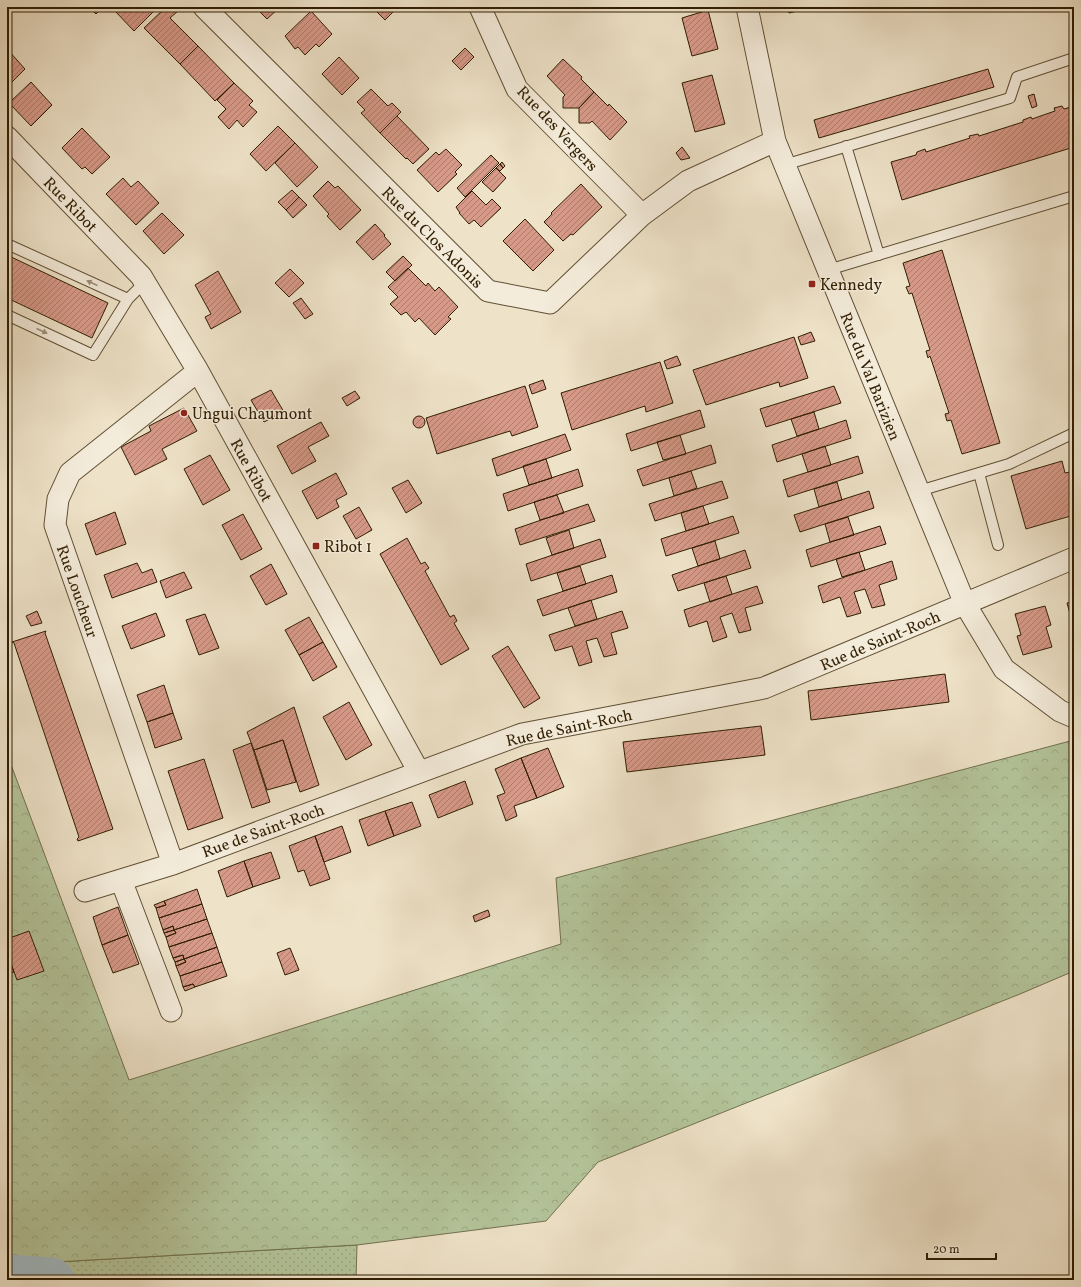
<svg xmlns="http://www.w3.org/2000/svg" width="1081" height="1287" viewBox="0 0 1081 1287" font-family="Vollkorn,serif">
	<defs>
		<pattern id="grass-dots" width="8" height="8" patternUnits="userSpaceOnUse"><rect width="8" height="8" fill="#b4c49a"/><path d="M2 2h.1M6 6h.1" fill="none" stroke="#9ba883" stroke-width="1.8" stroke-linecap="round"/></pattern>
		<pattern id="forest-crowns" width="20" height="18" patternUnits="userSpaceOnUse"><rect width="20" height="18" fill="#b4c49a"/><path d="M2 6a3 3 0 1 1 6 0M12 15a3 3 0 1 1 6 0" fill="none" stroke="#9ba883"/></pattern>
		<pattern id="building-hatch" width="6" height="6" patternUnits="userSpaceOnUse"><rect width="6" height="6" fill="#d79988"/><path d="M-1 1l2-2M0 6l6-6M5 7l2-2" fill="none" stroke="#af7c6d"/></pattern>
	</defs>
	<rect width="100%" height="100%" fill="#eee2c8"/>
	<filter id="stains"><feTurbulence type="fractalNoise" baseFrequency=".005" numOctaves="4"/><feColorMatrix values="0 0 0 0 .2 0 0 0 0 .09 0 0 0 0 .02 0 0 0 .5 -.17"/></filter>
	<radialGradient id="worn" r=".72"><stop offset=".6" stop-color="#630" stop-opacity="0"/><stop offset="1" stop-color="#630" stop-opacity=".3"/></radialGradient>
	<path fill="url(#grass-dots)" stroke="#72714e" d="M357 1245 356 1280H7V1255L56 1262Z"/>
	<path fill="url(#forest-crowns)" stroke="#72714e" d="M1074 740V971L1020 994 598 1162 546 1221 357 1245 56 1262 7 1255V754L129 1080 561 944 556 878Z"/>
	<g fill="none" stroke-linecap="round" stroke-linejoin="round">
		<path stroke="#a1bac2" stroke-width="41" d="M7 1275 52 1278 54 1280"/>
	</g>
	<path fill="url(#building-hatch)" stroke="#301e02" d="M92 7H103L96 14 91 9Z
		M115 7H158L134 31 114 10Z
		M166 7H174L178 11 170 18 198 46 180 64 144 28Z
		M255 7H280L267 19Z
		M378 7H398L385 20 375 10Z
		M583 7H593L587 12Z
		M787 7H814L789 13Z
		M1070 7H1074V21Z
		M708 10 718 49 692 56 682 18Z
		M311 11 332 34 319 47 316 44 305 55 298 47 295 49 285 36Z
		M7 45 10 48 8 50 25 69 7 87Z
		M198 46 234 83 215 101 180 64Z
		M465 48 474 57 461 70 452 61Z
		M339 57 359 78 342 95 322 74Z
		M563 59 582 77 581 79 594 92 579 108H563V97L565 95 547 76Z
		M988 69 994 87 819 138 814 120Z
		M712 75 725 124 695 132 682 83Z
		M31 82 52 105 31 126 9 103Z
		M234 83 253 101 249 105 257 112 243 127 237 120 229 129 218 117 226 109 217 100Z
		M371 89 388 106 392 103 401 112 380 133 361 113 365 110 357 102Z
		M594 92 608 106 609 104 627 122 610 140 592 121 590 123H579V108Z
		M1034 94 1037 106 1032 108 1028 96Z
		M1062 106 1064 109 1071 107 1074 118V147L902 200 891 162 916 155 917 152 925 149 926 152 970 138 969 136 978 134 979 136 1023 122V120L1031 117 1032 119 1055 111 1054 108Z
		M397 116 429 149 413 164 407 158 406 159 380 133Z
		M278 126 295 143 266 171 250 154Z
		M82 128 110 157 92 174 85 167 82 169 62 148Z
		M295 143 318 167 297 187 275 163Z
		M682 147 690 158 681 160 676 153Z
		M446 149 462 165 455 172 457 174 438 192 417 170 436 152 439 155Z
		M491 155 499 163 465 197 457 188Z
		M502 162 505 166 503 168 500 164Z
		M500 164 503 168 500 171 496 168Z
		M496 168 506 178 493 192 482 182Z
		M123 178 131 187 138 181 159 203 136 225 106 194Z
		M328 181 335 188 338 186 361 210 340 230 327 216 329 214 313 196Z
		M581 184 602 207 573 235 571 234 563 241 544 222 552 214 551 213Z
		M292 190 299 197 286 210 278 202Z
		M472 191 486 205 492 199 501 208 481 227 474 220 469 224 459 213H460L456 207Z
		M299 197 307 205 293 218 286 210Z
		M162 213 184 235 164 254 143 231Z
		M525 219 554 250 533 271 503 241Z
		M375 224 385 235 384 236 391 244 373 260 356 242Z
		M942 250 1000 443 962 454 951 420 947 421 945 414 949 413 930 356 928 358 926 351 930 350 912 293 909 294 906 287 910 286 903 263Z
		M7 255 108 303 92 338 7 298Z
		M403 256 412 265 395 281 386 272Z
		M408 268 426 286 428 283 435 291 439 287 458 307 448 317 451 319 435 335 419 318 415 322 406 312 401 315 390 304 398 297 388 287Z
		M290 269 304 283 289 297 275 283Z
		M218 271 241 312 211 329 205 317 211 314 195 285Z
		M301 298 313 314 305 319 293 303Z
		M811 332 815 341 801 345 798 337Z
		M794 337 808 378 780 387 779 382 706 405 693 370Z
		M677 356 681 365 667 369 664 361Z
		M660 362 673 403 646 412 645 406 572 430 561 393Z
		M543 380 546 389 532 394 529 385Z
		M525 386 538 427 512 436 510 431 437 454 426 418Z
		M834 386 841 403 766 427 760 409Z
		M271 390 284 412 264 422 251 400Z
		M355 391 360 398 347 406 342 398Z
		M184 408 197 431 162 449 167 459 135 475 121 447 151 431 149 426Z
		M700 410 705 427 631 451 626 434Z
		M814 412 819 429 797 436 791 419Z
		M413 422a6 6 0 1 1 12 0a6 6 0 1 1-12 0Z
		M846 420 851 438 777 462 772 445Z
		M321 422 329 436 308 447 316 461 292 474 277 446Z
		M565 434 571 450 497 476 492 459Z
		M680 435 686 454 663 460 657 442Z
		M711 445 716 463 643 486 637 470Z
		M825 446 831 465 808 472 802 454Z
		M210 455 230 490 203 505 184 469Z
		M858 456 863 473 788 497 783 480Z
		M546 459 552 478 529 485 523 466Z
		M1062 461 1065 473 1070 472 1074 486V515L1026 529 1011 476Z
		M578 469 583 486 508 511 503 494Z
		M691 471 697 488 674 496 669 478Z
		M336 473 347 494 336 500 339 507 317 519 302 491Z
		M408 480 422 503 406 513 392 488Z
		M722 481 728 498 655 521 649 504Z
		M837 482 842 500 819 507 814 489Z
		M869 491 874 508 800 532 794 515Z
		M557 495 564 513 540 520 534 502Z
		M588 504 595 521 520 545 515 529Z
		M703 506 709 524 686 531 681 513Z
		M359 507 372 530 356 539 343 516Z
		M115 512 126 544 96 555 85 524Z
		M243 514 262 549 241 560 222 525Z
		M733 516 739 533 666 556 661 539Z
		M848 517 854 535 830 542 825 524Z
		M880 526 886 544 811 567 806 550Z
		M569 530 574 548 552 555 546 538Z
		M407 538 421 564 425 562 429 568 425 571 450 617 454 615 457 621 454 623 469 649 441 665 380 554Z
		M600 539 606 557 531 581 526 564Z
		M715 541 720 559 698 566 692 548Z
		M745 550 751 568 678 591 672 575Z
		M859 552 865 570 842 577 836 559Z
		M892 561 897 579 879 585 885 605 872 608 865 589 854 592 861 613 847 617 840 597 823 603 818 586Z
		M137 563 142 573 152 569 157 582 112 598 104 575Z
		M271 564 287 594 266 605 250 576Z
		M580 566 586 584 563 591 557 573Z
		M184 572 192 588 166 598 160 581Z
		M612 575 617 592 543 616 537 600Z
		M726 576 732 594 710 602 704 583Z
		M757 586 763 603 745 608 751 630 739 633 732 613 720 617 727 637 713 642 707 621 689 627 684 610Z
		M591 600 597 619 575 626 568 608Z
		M1074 601V628L1067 603Z
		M1045 606 1051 625 1046 627 1052 647 1023 655 1017 636 1021 635 1015 614Z
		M37 611 42 623 31 626 26 616Z
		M622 611 628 628 611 633 617 654 604 657 597 638 586 641 592 662 579 666 572 646 555 651 549 635Z
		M156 613 165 636 131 649 122 626Z
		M205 614 219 648 199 655 186 620Z
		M309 617 323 642 299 655 285 630Z
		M46 631 45 633 113 829 78 841 77 839 79 837 14 643 12 642Z
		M323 642 337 667 313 681 299 655Z
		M508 646 540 698 524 708 492 656Z
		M945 674 949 702 811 720 808 691Z
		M164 685 173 713 147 722 137 695Z
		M349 702 372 745 346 760 323 717Z
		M294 707 319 785 300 792 283 740 254 750 247 732Z
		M173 713 182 739 155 748 147 722Z
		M761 726 765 755 627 772 623 742Z
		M283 740 296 782 267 790 254 750Z
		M251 743 270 802 252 808 233 750Z
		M548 748 564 787 537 798 521 758Z
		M521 758 537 798 514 806 517 816 506 821 497 796 505 793 495 769Z
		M204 759 223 818 188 830 168 771Z
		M465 781 473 804 438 818 429 795Z
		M412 802 421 826 394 836 385 811Z
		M385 811 394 836 368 846 359 820Z
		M342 826 351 852 324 862 315 836Z
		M315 836 330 879 310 886 304 870 298 872 289 846Z
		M271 852 280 878 253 887 244 861Z
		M244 861 253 887 227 897 218 871Z
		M197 889 202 904 159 918 156 908 166 905 164 901Z
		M164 901 166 905 156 908 154 905Z
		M202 904 207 919 174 930 173 926 163 930 159 918Z
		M118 907 128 935 102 945 93 917Z
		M488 910 490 916 475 922 473 916Z
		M207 919 212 933 169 947 166 937 176 933 174 930Z
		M173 926 174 930 164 933 163 930Z
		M174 930 176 933 166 937 164 933Z
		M29 931 44 971 17 980 7 953V939Z
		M212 933 217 947 184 959 183 955 173 958 169 947Z
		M128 935 139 964 113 973 102 945Z
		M217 947 222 962 180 976 176 966 186 962 184 959Z
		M290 948 299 970 285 975 277 953Z
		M7 953 14 972 7 974Z
		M183 955 184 959 175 962 173 958Z
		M184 959 186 962 176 966 175 962Z
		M222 962 227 976 195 987 193 984 183 987 180 976Z
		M193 984 195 987 185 991 183 987Z"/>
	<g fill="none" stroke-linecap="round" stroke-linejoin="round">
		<g stroke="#604f34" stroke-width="12">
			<path id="service" d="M846 146 879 255
				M784 165 1010 98 1017 77 1074 58
				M7 244 128 299
				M828 270 1074 196
				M7 315 93 355 128 299 145 282
				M979 473 998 545
				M919 491 1009 464 1074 433"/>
		</g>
		<g stroke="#604f34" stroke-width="23">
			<path id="minor" d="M204 7 488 291 550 303 642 215 688 181 775 141
				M480 7 517 89 642 215
				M747 7 775 141 965 604 1004 669 1060 711 1074 717
				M7 137 141 276 198 371 419 772
				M173 864 55 525 58 499 70 473 198 371
				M121 880 171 1011
				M85 891 173 864 522 734 764 688 1074 558"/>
		</g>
		<use href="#service" stroke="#f4ecdb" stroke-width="10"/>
		<use href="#minor" stroke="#f4ecdb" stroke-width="21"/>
	</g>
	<defs><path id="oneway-solid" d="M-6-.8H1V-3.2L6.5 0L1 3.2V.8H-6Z"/></defs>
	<g fill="#9c8f79">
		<use href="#oneway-solid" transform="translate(92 283) rotate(-155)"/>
		<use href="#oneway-solid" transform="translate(42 331) rotate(25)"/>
	</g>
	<g fill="#8f2418" stroke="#f4ecdb" stroke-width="1.5">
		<rect x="808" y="280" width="8" height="8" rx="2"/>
		<circle cx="184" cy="413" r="4"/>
		<rect x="312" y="542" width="8" height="8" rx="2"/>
	</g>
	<g text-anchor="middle" stroke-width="3" stroke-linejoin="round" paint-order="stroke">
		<g font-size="16" fill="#301e02" stroke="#f4ecdb">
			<text transform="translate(558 128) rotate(47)" y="6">Rue des Vergers</text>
			<text transform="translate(71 204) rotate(46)" y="6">Rue Ribot</text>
			<text transform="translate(433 237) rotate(45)" y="6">Rue du Clos Adonis</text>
			<text transform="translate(871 376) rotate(68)" y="6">Rue du Val Barizien</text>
			<text transform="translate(252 470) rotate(61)" y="6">Rue Ribot</text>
			<text transform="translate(78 591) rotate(71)" y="6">Rue Loucheur</text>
			<text transform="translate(880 640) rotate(-23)" y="6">Rue de Saint-Roch</text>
			<text transform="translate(569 727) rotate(-12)" y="6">Rue de Saint-Roch</text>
			<text transform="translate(263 830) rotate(-20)" y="6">Rue de Saint-Roch</text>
		</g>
		<g font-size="16" fill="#301e02" stroke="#f4ecdb" text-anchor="start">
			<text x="820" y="290">Kennedy</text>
			<text x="192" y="419">Ungui Chaumont</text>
			<text x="324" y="552">Ribot 1</text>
		</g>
	</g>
	<rect width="1081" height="1287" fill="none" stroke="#eee2c8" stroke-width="24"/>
	<rect x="8" y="8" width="1065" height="1271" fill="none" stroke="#301e02" stroke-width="2"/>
	<rect x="12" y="12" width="1057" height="1263" fill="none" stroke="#301e02"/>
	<path d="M927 1253v6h69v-6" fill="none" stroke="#301e02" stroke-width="2"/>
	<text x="933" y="1253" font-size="12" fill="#301e02" stroke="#f4ecdb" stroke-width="3" paint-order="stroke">20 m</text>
	<rect width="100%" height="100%" filter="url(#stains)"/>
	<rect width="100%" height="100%" fill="url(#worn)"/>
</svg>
